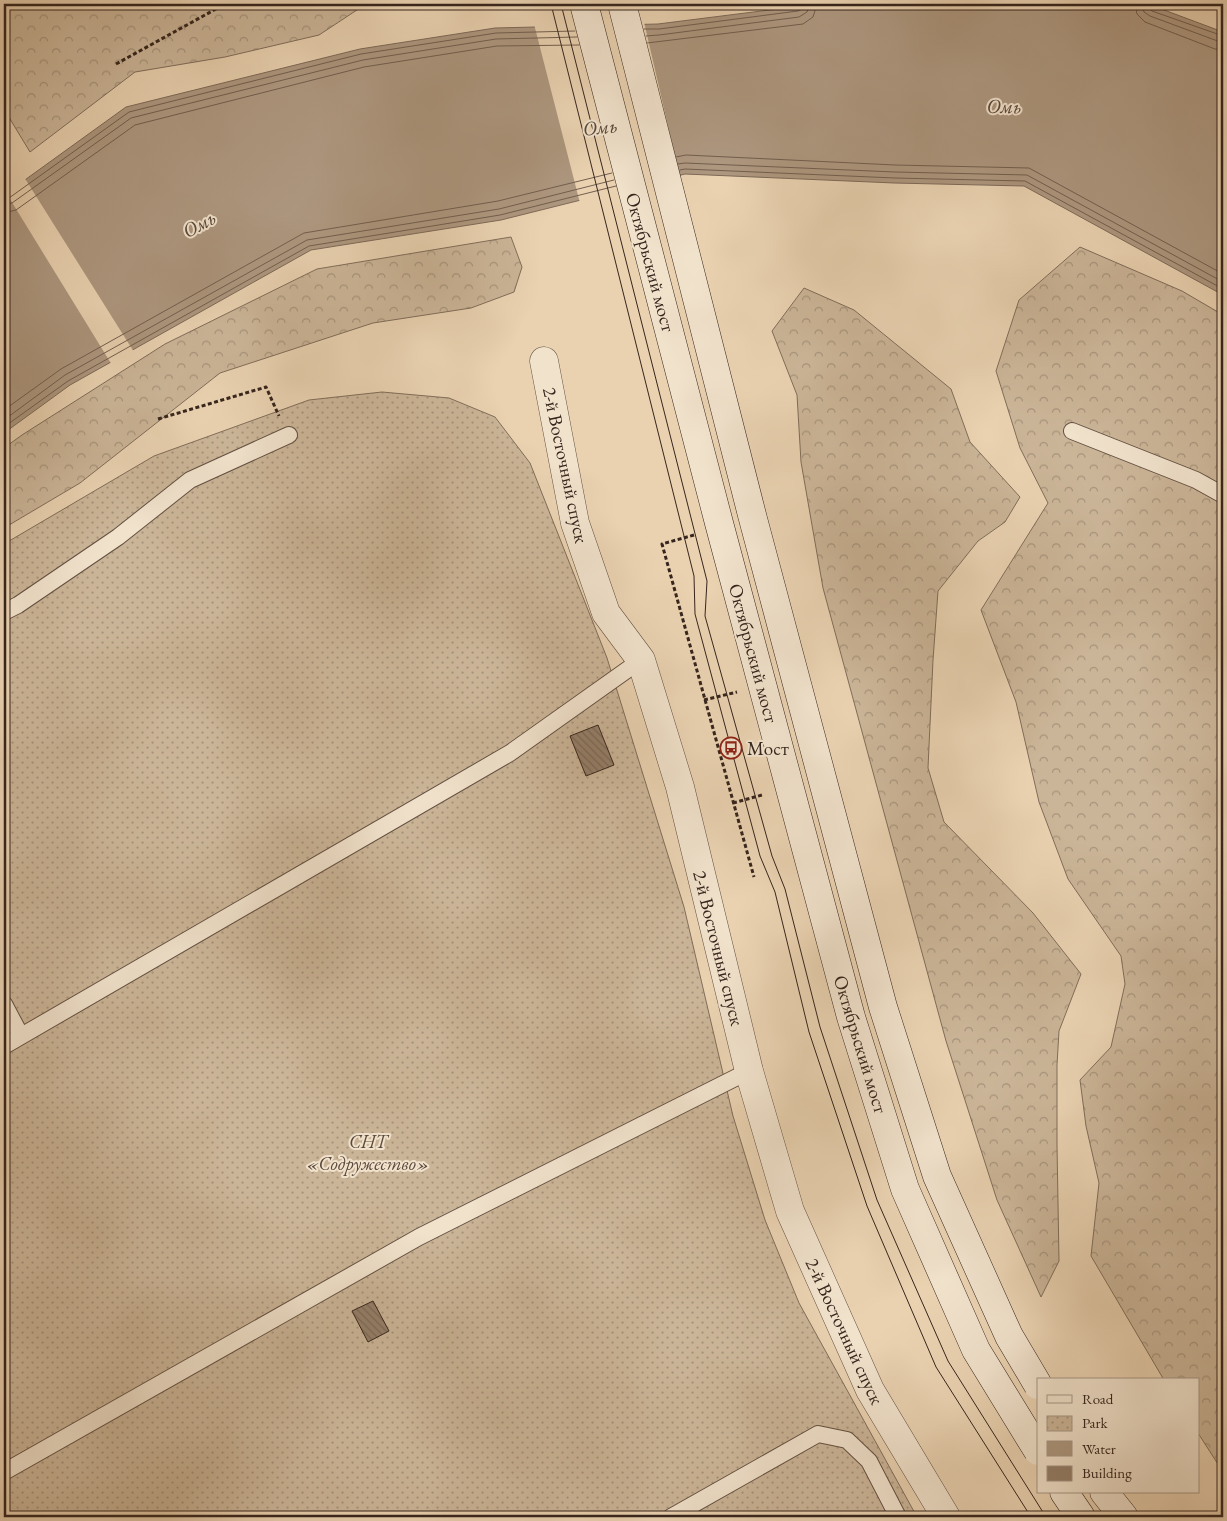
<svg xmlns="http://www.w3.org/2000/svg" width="1227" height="1521" viewBox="0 0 1227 1521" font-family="'EB Garamond',serif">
	<defs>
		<pattern id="forest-crowns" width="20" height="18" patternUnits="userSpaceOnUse" patternTransform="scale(1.25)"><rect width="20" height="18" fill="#cbb598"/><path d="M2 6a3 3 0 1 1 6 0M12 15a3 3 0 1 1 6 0" fill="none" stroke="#a6937b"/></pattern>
		<pattern id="park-dots" width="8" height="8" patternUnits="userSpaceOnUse" patternTransform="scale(1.25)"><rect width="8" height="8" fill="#cbb598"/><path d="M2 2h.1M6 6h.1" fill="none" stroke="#a6937b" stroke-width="1.8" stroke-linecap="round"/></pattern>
		<pattern id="building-back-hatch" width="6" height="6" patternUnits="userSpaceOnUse" patternTransform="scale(1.25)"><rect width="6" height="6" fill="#947f6a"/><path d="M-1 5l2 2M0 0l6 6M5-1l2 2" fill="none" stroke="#7a6857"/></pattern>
	</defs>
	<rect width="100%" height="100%" fill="#ead2b1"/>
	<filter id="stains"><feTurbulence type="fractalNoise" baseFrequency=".004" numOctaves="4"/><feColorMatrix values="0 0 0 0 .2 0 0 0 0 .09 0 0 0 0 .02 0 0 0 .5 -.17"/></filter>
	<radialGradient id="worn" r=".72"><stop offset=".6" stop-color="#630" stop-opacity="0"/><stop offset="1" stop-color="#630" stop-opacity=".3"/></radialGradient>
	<path fill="url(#forest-crowns)" stroke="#806d5a" d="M4 4H366L319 35 225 57 135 72 30 152 4 109Z
		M511 237 522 267 514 292 471 308 373 323 220 373 80 483 4 528V448L22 435 165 344 317 269Z
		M1080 247 1182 291 1223 315V1472L1198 1433V1380H1164L1091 1256 1099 1183 1086 1126 1080 1080 1111 1047 1125 984 1121 956 1068 879 1039 802 1016 702 981 610 1048 503 1020 448 996 371 1019 300Z
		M804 288 854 310 951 389 970 442 1020 497 1005 522 978 541 938 591 933 660 928 768 944 822 1033 913 1081 974 1059 1031 1057 1065V1145L1059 1261 1041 1297 997 1200 946 1041 823 588 801 462 797 395 772 331Z"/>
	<path fill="url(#park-dots)" stroke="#806d5a" d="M382 392 449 398 495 417 530 463 607 658 684 907 733 1116 765 1220 799 1303 917 1517H4V544L154 456 309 400Z"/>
	<path fill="#ad977f" stroke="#7d6958" d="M817 4H1148L1223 32V295L1024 186 894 183 685 174 501 220 311 250 70 385 4 433V195L126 107 360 49 495 28 658 24Z"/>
	<path fill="#ead2b1" d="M644 22 680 178 580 203 534 24Z
		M24 177 134 352 112 365 5 191Z"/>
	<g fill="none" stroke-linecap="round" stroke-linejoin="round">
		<path stroke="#725e4e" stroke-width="1" d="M1135 4 1137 14 1145 22 1215 49 1223 50
			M1142 4 1144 12 1150 16 1223 43
			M1148 4 1149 8 1152 11 1223 36
			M644 29H659L798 11 802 9 803 4
			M646 36 659 35 799 17 807 12 810 4
			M647 43 803 24 813 17 817 4
			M676 157 686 155 895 165 1029 168 1223 274
			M678 164 685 163 895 172 1027 175 1223 282
			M680 170 685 169 895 178 1025 181 1223 289
			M4 199 9 198 129 112 361 54 496 33 575 31
			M4 205 12 203 131 118 363 60 496 39 577 37
			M4 213 16 210 135 125 364 67 497 46 579 45
			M4 410 61 369 304 233 498 201 612 173
			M4 420 65 375 307 240 499 209 614 180
			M4 427 68 381 309 246 500 215 616 186"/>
	</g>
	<path fill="url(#building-back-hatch)" stroke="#36251d" d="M598 725 614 765 586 776 570 736Z
		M373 1301 389 1331 368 1342 352 1311Z"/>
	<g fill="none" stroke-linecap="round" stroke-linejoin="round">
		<g stroke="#635042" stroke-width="18">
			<path id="service" d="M1072 431 1196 480 1223 495
				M4 612 18 605 118 537 190 480 289 435
				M4 1004 21 1036
				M4 1046 510 753 641 660
				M4 1472 419 1237 749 1071
				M671 1517 818 1434 847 1440 869 1461 898 1517"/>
		</g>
		<g stroke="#635042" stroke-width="29">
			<path id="minor" d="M544 361 575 523 606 613 641 660 680 787 749 1071 790 1211 870 1390 946 1517"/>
		</g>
		<g stroke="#36251d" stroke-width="29">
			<path id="secondary" d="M1064 1492 1081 1517
				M1104 1492 1124 1517"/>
		</g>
		<path stroke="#36251d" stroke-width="3" stroke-dasharray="4 2.5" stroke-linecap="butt" d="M116 64 225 4
			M158 419 266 387 279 416
			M694 535 662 544 754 877
			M704 700 737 692
			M733 803 762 795"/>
		<use href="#service" stroke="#f1e2cc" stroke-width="16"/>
		<use href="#minor" stroke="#f1e2cc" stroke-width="28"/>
		<use href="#secondary" stroke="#f1e2cc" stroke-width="28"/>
		<path stroke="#36251d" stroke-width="1" d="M551 4 694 576 695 614 760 856 775 892 809 1032 867 1206 936 1367 1031 1517
			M561 4 707 581 705 616 772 856 785 889 820 1027 877 1200 948 1361 1046 1517"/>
		<g stroke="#36251d" stroke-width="29" stroke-linecap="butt">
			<path id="secondary-bridge" d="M584 4 719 523 851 1017 905 1189 976 1350 1038 1451
				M622 4 752 515 883 1007 937 1176 1009 1336 1038 1385"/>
		</g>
		<use href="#secondary-bridge" stroke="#f1e2cc" stroke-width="28"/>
	</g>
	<defs>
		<g id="bus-ring" transform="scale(1.125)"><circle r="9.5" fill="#f1e2cc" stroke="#8f2418" stroke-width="1.5"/><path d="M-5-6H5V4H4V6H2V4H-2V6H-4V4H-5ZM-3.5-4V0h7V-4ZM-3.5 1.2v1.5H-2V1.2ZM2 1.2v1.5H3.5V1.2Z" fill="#8f2418"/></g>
	</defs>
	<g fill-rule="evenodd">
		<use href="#bus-ring" x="731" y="748"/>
	</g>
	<g text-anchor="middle" stroke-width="4" stroke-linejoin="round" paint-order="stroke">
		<g font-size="19" fill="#36251d" stroke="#f1e2cc">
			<text transform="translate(651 262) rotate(75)" y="7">Октябрьский мост</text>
			<text transform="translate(566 465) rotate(78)" y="7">2-й Восточный спуск</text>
			<text transform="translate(754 653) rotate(75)" y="7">Октябрьский мост</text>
			<text transform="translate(719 948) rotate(76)" y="7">2-й Восточный спуск</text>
			<text transform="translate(861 1044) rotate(73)" y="7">Октябрьский мост</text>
			<text transform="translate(845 1331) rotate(65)" y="7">2-й Восточный спуск</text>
		</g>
		<g font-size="19" fill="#36251d" stroke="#f1e2cc" text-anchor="start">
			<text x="747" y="755">Мост</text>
		</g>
		<g font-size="19" font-style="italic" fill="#5b493c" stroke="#f1e2cc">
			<text x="368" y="1148">СНТ<tspan x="368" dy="22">«Содружество»</tspan></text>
		</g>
		<g font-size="20" font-style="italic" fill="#5a473a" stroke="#f1e2cc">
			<text transform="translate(1004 106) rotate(1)" y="7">Омь</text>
			<text transform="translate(600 127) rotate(-6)" y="7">Омь</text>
			<text transform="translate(199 224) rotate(-29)" y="7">Омь</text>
		</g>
	</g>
	<rect width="1227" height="1521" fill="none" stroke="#ead2b1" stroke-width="20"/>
	<rect x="5" y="5" width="1217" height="1511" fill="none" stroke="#36251d" stroke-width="2.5"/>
	<rect x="10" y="10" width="1207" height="1501" fill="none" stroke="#36251d"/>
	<rect x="1037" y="1378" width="162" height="115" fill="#f1e2cc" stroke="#a69686"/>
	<rect x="1047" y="1395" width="25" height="8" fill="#f1e2cc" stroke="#a69686"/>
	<text x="1082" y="1404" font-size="15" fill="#36251d">Road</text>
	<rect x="1047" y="1416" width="25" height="15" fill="url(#park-dots)" stroke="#a69686"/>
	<text x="1082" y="1428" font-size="15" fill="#36251d">Park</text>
	<rect x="1047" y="1441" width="25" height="15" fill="#ad977f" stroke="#a69686"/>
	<text x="1082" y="1454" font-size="15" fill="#36251d">Water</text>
	<rect x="1047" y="1466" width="25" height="15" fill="#947f6a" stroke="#a69686"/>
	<text x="1082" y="1478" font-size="15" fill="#36251d">Building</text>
	<rect width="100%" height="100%" filter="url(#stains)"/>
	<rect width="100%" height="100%" fill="url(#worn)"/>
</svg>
